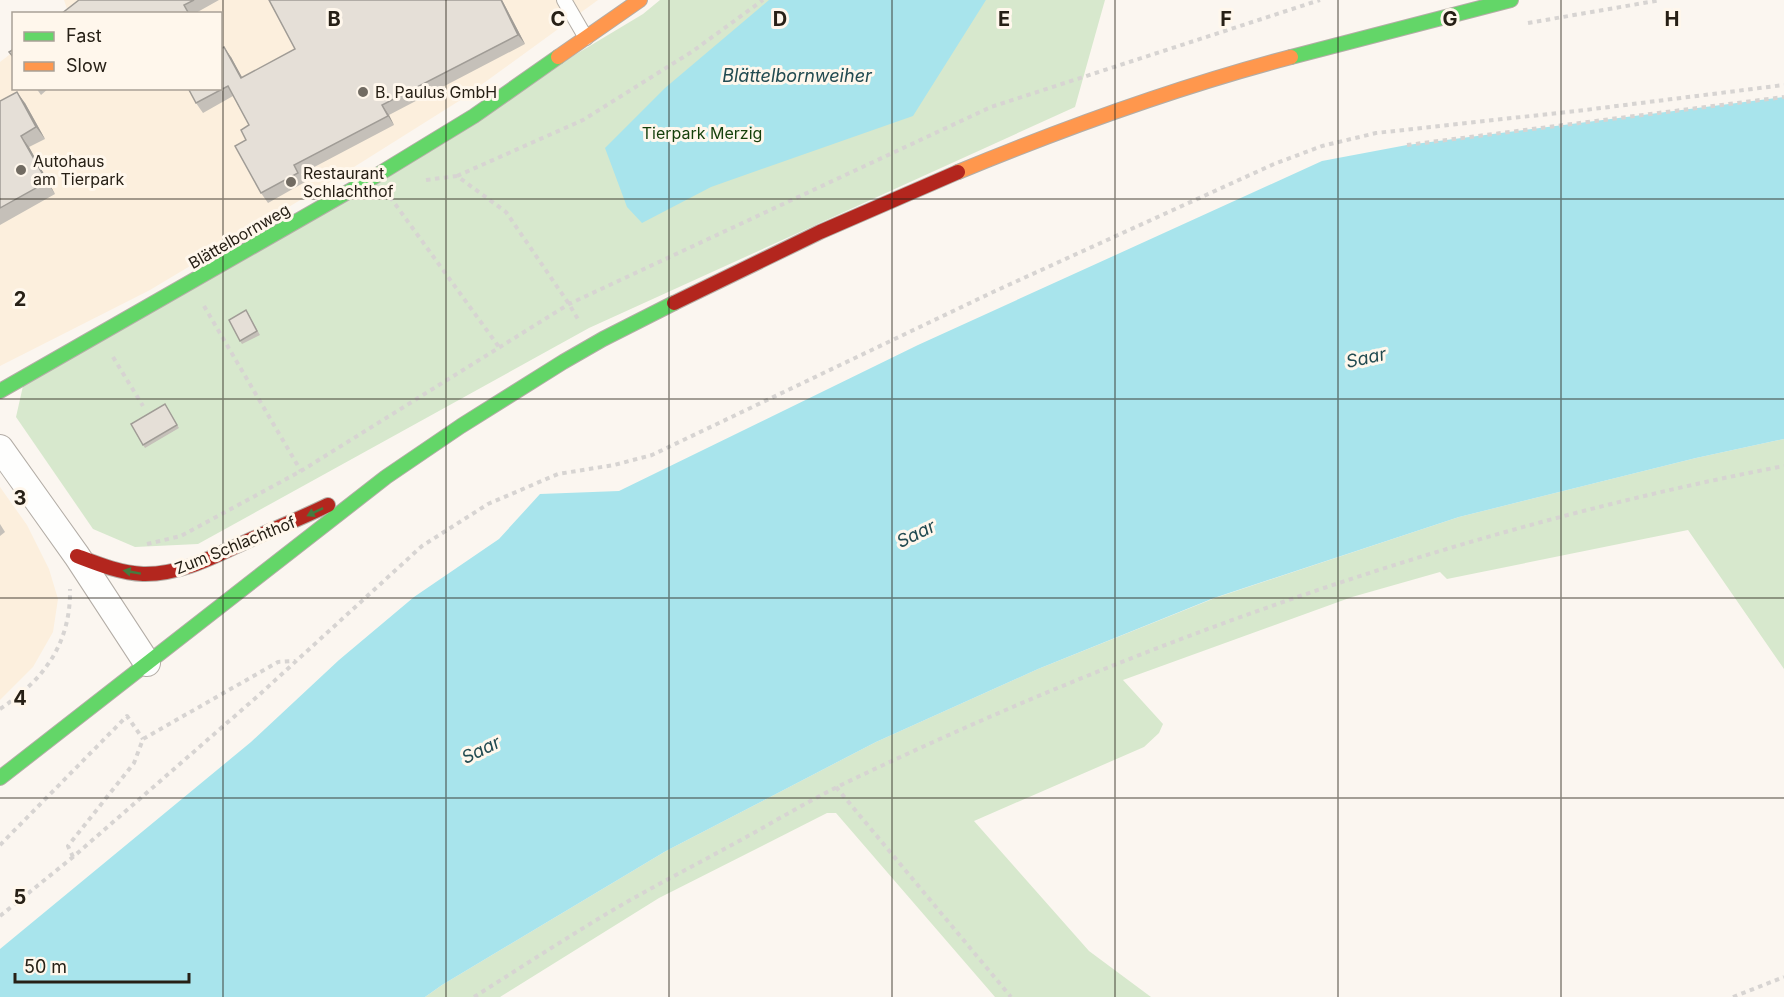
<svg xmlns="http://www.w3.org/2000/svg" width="1784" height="997" viewBox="0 0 1784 997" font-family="Inter,sans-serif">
	<rect width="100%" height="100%" fill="#fbf6f0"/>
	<path fill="#fcefdd" d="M64 0H598L459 101 327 184 150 290 0 366V62L13 52 14 88H220V14L66 13 68 12Z
		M0 487 27 525 49 569 58 599 53 632 33 667 0 700Z"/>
	<path fill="#d7e8cd" d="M660 0H1105L1075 107 589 328 198 544 135 547 93 529 16 417 23 386 643 14Z
		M1784 439V669L1688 530 1447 579 1440 572 1352 597 1123 680 1163 724 1159 733 1144 747 974 821 1089 951 1151 997H995L836 813H827L659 898 500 997H425L442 985 666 851 876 742 1038 669 1215 598 1459 517 1696 458Z"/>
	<path fill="#a8e4ec" d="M769 0H986L913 116 711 187 642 223 627 207 605 148 665 88Z
		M1784 97V439L1696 458 1459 517 1214 598 1038 669 876 742 666 851 442 985 425 997H0V949L251 742 339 660 414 597 499 539 540 494 619 491 918 345 1322 161 1407 145Z"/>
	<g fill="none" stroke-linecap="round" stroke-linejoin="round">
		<g stroke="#b3ada6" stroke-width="16">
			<path id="lane" d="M564 0 586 38"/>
		</g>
		<g stroke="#b3ada6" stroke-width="28">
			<path id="street" d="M0 448 77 556 147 663"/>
		</g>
		<g stroke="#b3ada6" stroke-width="16">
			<path id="fast" d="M1291 57 1511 0
				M0 391 374 177 474 116 558 57
				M0 778 386 477 461 426 563 362 603 339 674 303"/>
		</g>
		<g stroke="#b3ada6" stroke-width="16">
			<path id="slow" d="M558 57 640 0
				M958 172C1067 127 1177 87 1291 57"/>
		</g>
		<g stroke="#b3ada6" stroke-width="16">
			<path id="jam" d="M674 303 820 232 958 172
				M77 556C98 564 120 573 143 574 186 575 223 551 261 535 283 525 306 516 328 505"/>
		</g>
		<path stroke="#d7d4d2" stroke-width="4" stroke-dasharray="4.5 4.5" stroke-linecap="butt" d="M1528 23 1661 0
			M1407 145 1784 97
			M457 176 583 120 693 51 763 0
			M426 180 457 176 506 212 569 304 579 321
			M390 197 499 347
			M204 306 301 471
			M113 357 143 406
			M147 544 181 536 301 471 569 304 991 107 1320 0
			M0 709C44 680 71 643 70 589
			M836 787 1011 997
			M0 845 127 716 143 739
			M73 857 68 846 134 763 143 739 278 662 295 661
			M0 916 73 857 259 695 422 546 488 504 558 474 614 465 652 455 993 292 1274 164 1322 146 1376 133 1585 110 1784 85
			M474 997C520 968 566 938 613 910 654 886 697 864 739 841 772 823 805 803 839 786 1136 643 1460 528 1784 466
			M1733 997 1784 977"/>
		<use href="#lane" stroke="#fefefd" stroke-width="14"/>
		<use href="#street" stroke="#fefefd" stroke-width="26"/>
		<use href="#fast" stroke="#63d668" stroke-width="14"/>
		<use href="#slow" stroke="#ff974d" stroke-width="14"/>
		<use href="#jam" stroke="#b3261e" stroke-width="14"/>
	</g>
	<path fill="#c5c0b9" d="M79 0H219L194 14H61Z
		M269 0H502L525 44 389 115 394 125 301 174 305 182 268 203 261 193 246 140 249 125 233 96 203 113 196 103 231 57 242 78 295 49Z
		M36 88H49L41 95Z
		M0 101 25 103 45 139 29 147 55 194 0 225Z
		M248 313 260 335 242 344 240 341Z
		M165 404 179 428 145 448 131 424Z
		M0 524 5 532 0 536Z"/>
	<path fill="#a09c96" d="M501 0H502L525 44 518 35Z
		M224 47 231 57 248 88 241 78Z
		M17 92 25 103 45 139 36 127Z
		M382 105 389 115 394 125 388 116Z
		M21 136 29 147 55 194 47 182Z"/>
	<path fill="#e5dfd7" stroke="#a09c96" stroke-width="1.5" d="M79 0H194L184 5 189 14H61Z
		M269 0H501L518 35 382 105 388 116 294 165 298 173 261 193 235 146 246 140 241 130 249 125 228 86 196 103 188 88H220V49L224 47 241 78 295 49Z
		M14 49V58L9 52Z
		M17 92 36 127 21 136 47 182 0 208V101Z
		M246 310 257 331 240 341 229 320Z
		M165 404 177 425 143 445 131 424Z"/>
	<defs><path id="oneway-solid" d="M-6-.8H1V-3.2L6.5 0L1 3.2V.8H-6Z" transform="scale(1.5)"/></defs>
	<g fill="#457b3f">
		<use href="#oneway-solid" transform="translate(315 512) rotate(154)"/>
		<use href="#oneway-solid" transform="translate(132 572) rotate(-170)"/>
	</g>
	<path fill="none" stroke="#272016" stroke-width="1.5" stroke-opacity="0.55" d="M223 0V997M446 0V997M669 0V997M892 0V997M1115 0V997M1338 0V997M1561 0V997M0 199H1784M0 399H1784M0 598H1784M0 798H1784"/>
	<g fill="#716b62" stroke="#fff7ec" stroke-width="2">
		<circle cx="363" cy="92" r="6"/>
		<circle cx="21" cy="170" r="6"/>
		<circle cx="291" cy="182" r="6"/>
	</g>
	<g text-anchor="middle" stroke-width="6" stroke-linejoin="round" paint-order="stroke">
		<g font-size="16" fill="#272016" stroke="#fff7ec" text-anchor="start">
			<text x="375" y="98">B. Paulus GmbH</text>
			<text x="33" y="167">Autohaus<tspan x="33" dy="18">am Tierpark</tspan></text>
			<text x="303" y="179">Restaurant<tspan x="303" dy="18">Schlachthof</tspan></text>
		</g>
		<g font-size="16" fill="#143f0a" stroke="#fff7ec">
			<text x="702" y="139">Tierpark Merzig</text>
		</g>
		<g font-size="16" fill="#272016" stroke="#fff7ec">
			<text transform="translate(239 236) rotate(-30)" y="6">Blättelbornweg</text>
			<text transform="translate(235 545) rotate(-22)" y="6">Zum Schlachthof</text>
		</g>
		<g font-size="18" font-style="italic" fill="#224b51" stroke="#fff7ec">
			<text x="797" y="82">Blättelbornweiher</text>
			<text transform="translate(1366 358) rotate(-12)" y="6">Saar</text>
			<text transform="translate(916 534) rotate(-26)" y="6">Saar</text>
			<text transform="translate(481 750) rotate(-26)" y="6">Saar</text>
		</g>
	</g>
	<g font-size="20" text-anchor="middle" font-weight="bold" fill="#272016" stroke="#fff7ec" stroke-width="6" stroke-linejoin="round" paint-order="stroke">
		<text x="334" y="26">B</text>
		<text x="558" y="26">C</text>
		<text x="780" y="26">D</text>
		<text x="1004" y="26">E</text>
		<text x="1226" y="26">F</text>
		<text x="1450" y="26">G</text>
		<text x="1672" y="26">H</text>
		<text x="20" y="306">2</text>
		<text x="20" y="505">3</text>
		<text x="20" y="705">4</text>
		<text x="20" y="904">5</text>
	</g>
	<rect x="12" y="12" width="210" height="78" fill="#fff7ec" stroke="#a9a196" stroke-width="1.5"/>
	<rect x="24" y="32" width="30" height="9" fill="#63d668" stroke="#a9a196" stroke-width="1.5"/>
	<text x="66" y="42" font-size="18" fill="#272016">Fast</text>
	<rect x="24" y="62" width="30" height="9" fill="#ff974d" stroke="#a9a196" stroke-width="1.5"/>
	<text x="66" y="72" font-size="18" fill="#272016">Slow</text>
	<path d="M15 973v9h174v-9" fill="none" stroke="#272016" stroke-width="3"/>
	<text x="24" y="973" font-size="18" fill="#272016" stroke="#fff7ec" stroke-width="4.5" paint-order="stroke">50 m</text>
</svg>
